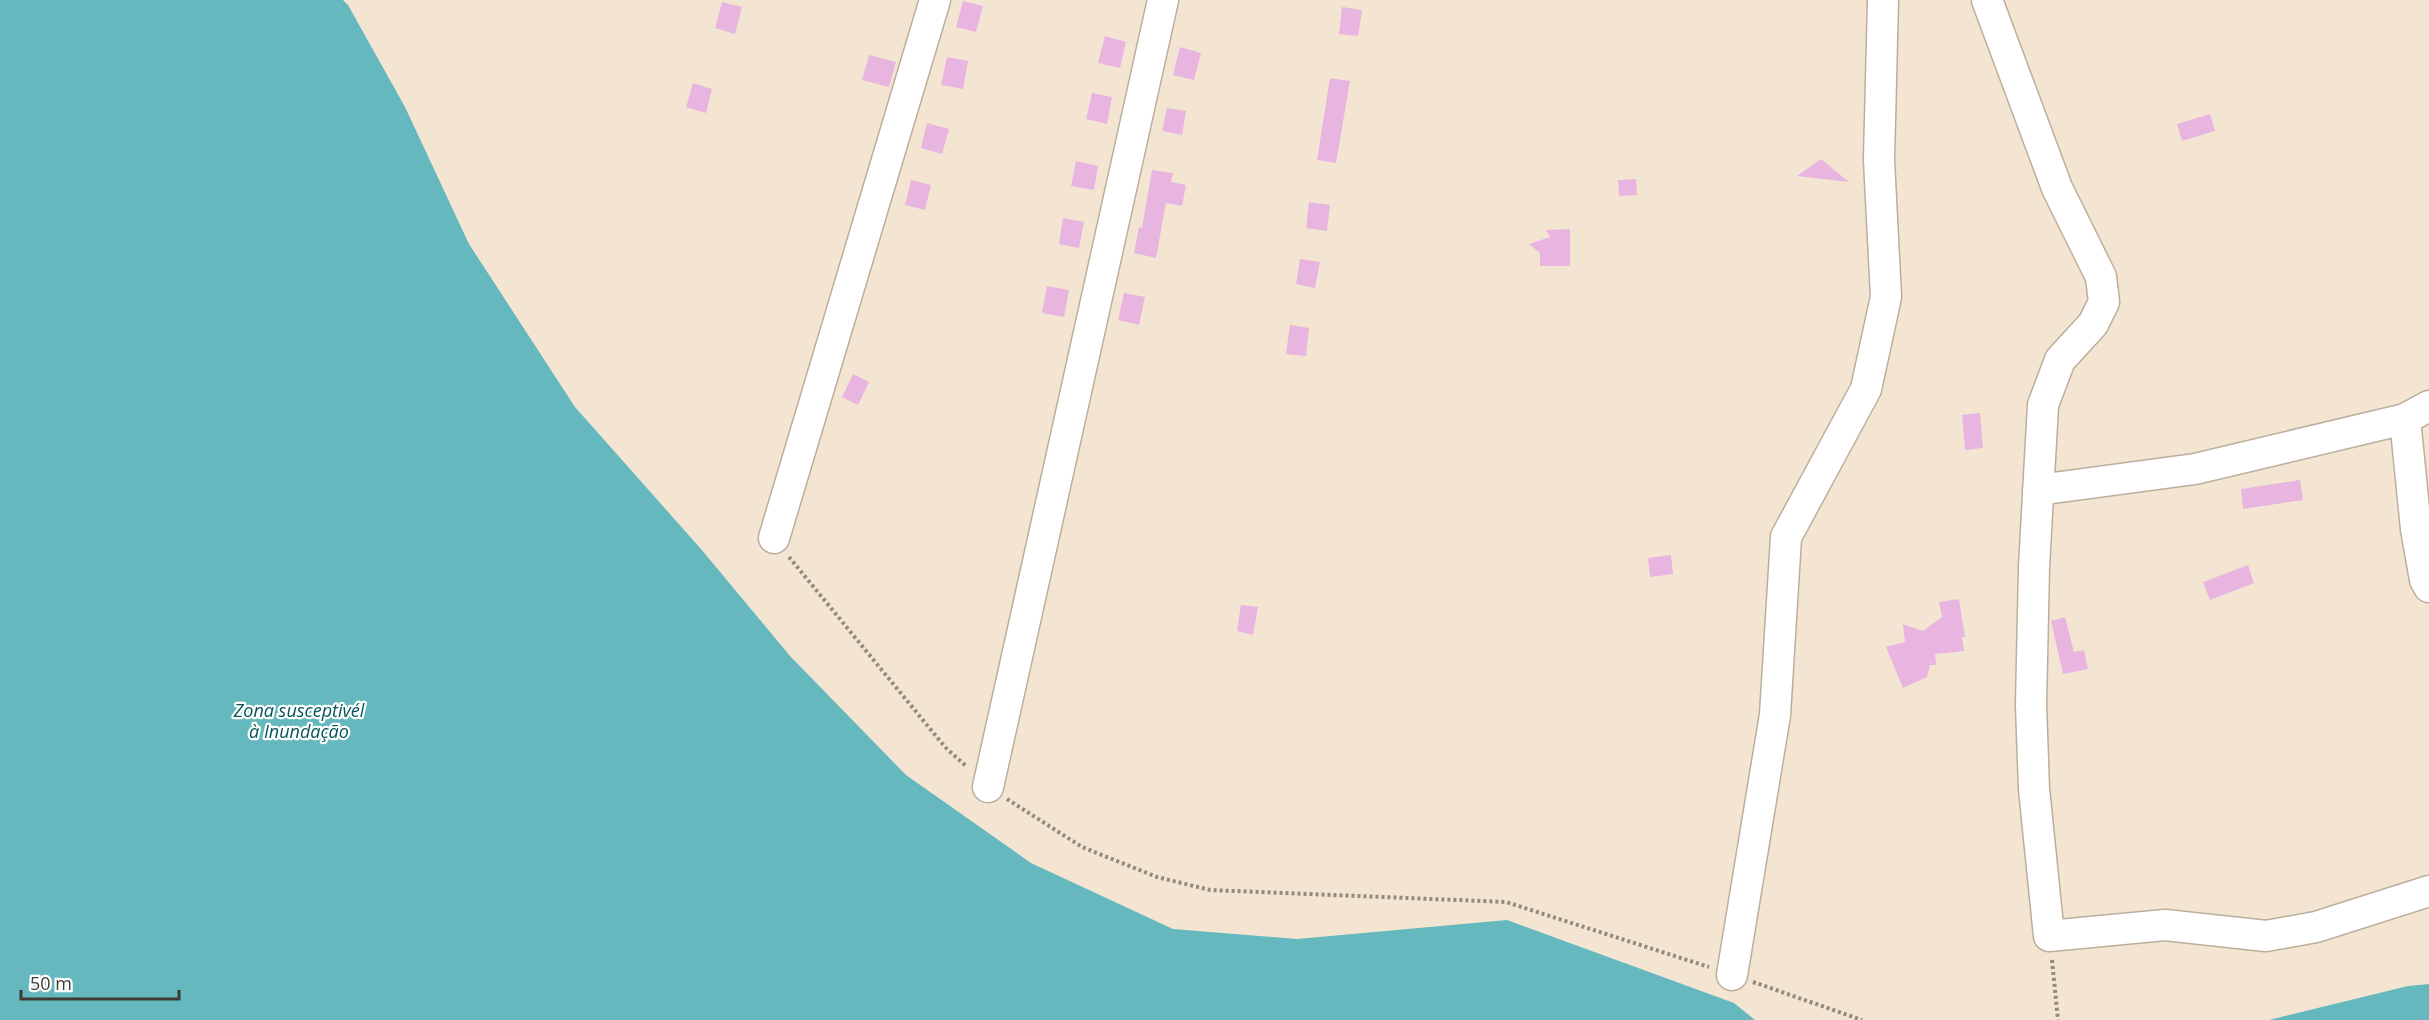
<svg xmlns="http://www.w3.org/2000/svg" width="2429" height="1020" viewBox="0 0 2429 1020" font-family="'Open Sans',sans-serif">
	<rect width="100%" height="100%" fill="#f4e5d3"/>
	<path fill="#65b9be" d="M0 0H343L348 5 405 107 469 244 575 407 701 549 790 656 906 775 1031 863 1173 929 1297 939 1507 920 1734 1003 1755 1020H0Z
		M2429 984V1020H2269L2408 986Z"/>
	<path fill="#e8b5e1" d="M963 1 983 6 976 32 956 27Z
		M722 2 742 7 735 34 715 28Z
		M1342 7 1362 10 1358 36 1339 34Z
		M1105 36 1126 42 1120 68 1098 63Z
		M1180 47 1201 53 1194 80 1173 75Z
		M869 55 896 62 889 87 862 80Z
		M947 57 968 61 963 89 941 85Z
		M1330 78 1350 81 1336 163 1317 160Z
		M693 83 712 89 706 113 686 107Z
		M1092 93 1112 97 1107 124 1086 119Z
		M1167 108 1186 111 1182 135 1162 131Z
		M2210 114 2215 131 2182 141 2177 124Z
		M927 123 949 129 942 154 921 148Z
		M1821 159 1849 182 1797 176Z
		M1076 161 1098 166 1094 190 1071 186Z
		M1152 170 1173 173 1171 182 1186 185 1182 206 1166 203 1156 258 1134 253 1139 227 1142 228Z
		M1636 179 1637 195 1619 196 1618 180Z
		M911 180 931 185 925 210 905 205Z
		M1309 202 1330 205 1327 231 1306 228Z
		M1063 218 1084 222 1079 248 1059 244Z
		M1570 229V266H1540V253L1529 244 1550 237 1546 230Z
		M1300 259 1320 262 1315 288 1296 284Z
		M1047 286 1069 290 1064 317 1042 313Z
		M1124 293 1145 297 1139 325 1118 320Z
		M1290 325 1309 328 1306 356 1286 354Z
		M853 374 869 382 858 405 842 397Z
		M1980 413 1983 448 1965 450 1962 415Z
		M2300 480 2303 500 2243 509 2241 489Z
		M1671 555 1673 574 1650 577 1648 558Z
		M2248 565 2254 583 2210 600 2203 582Z
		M1959 599 1965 637H1962L1964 651 1935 654 1936 665H1930L1927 677 1903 688 1886 647 1905 642 1903 624 1923 631 1942 617 1939 602Z
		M1241 605 1258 607 1253 635 1237 631Z
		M2065 617 2074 652 2084 650 2088 669 2063 674 2051 621Z"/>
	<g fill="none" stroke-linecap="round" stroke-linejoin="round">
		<g stroke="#bcae9d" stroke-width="33">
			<path id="minor" d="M1987 0 2057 188 2101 277 2104 302 2093 324 2060 360 2043 405 2034 567 2031 705 2034 789 2049 936 2165 925 2266 936 2316 927 2429 891
				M2405 419 2416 529 2425 580 2429 587
				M2038 490 2195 469 2405 419 2429 406
				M774 538 935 0
				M988 787 1163 0
				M1732 975 1775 715 1786 537 1866 389 1886 297 1879 160 1883 0"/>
		</g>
		<path stroke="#93897d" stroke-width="4" stroke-dasharray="3 3" stroke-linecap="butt" d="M789 557 945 747 967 767
			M1007 799 1082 847 1157 877 1210 890 1506 902 1709 967
			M2052 960 2058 1020
			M1753 982 1862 1020"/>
		<use href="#minor" stroke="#fff" stroke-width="30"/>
	</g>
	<g text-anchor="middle" stroke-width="4.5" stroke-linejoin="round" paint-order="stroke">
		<g font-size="18" font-style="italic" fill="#065459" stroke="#fff">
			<text x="299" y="717">Zona susceptivél<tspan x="299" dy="21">à Inundação</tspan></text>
		</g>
	</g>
	<path d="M21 990v9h158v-9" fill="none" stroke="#3f3a33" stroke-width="3"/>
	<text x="30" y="990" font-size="18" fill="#3f3a33" stroke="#ffffff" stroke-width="4.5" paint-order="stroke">50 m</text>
</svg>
